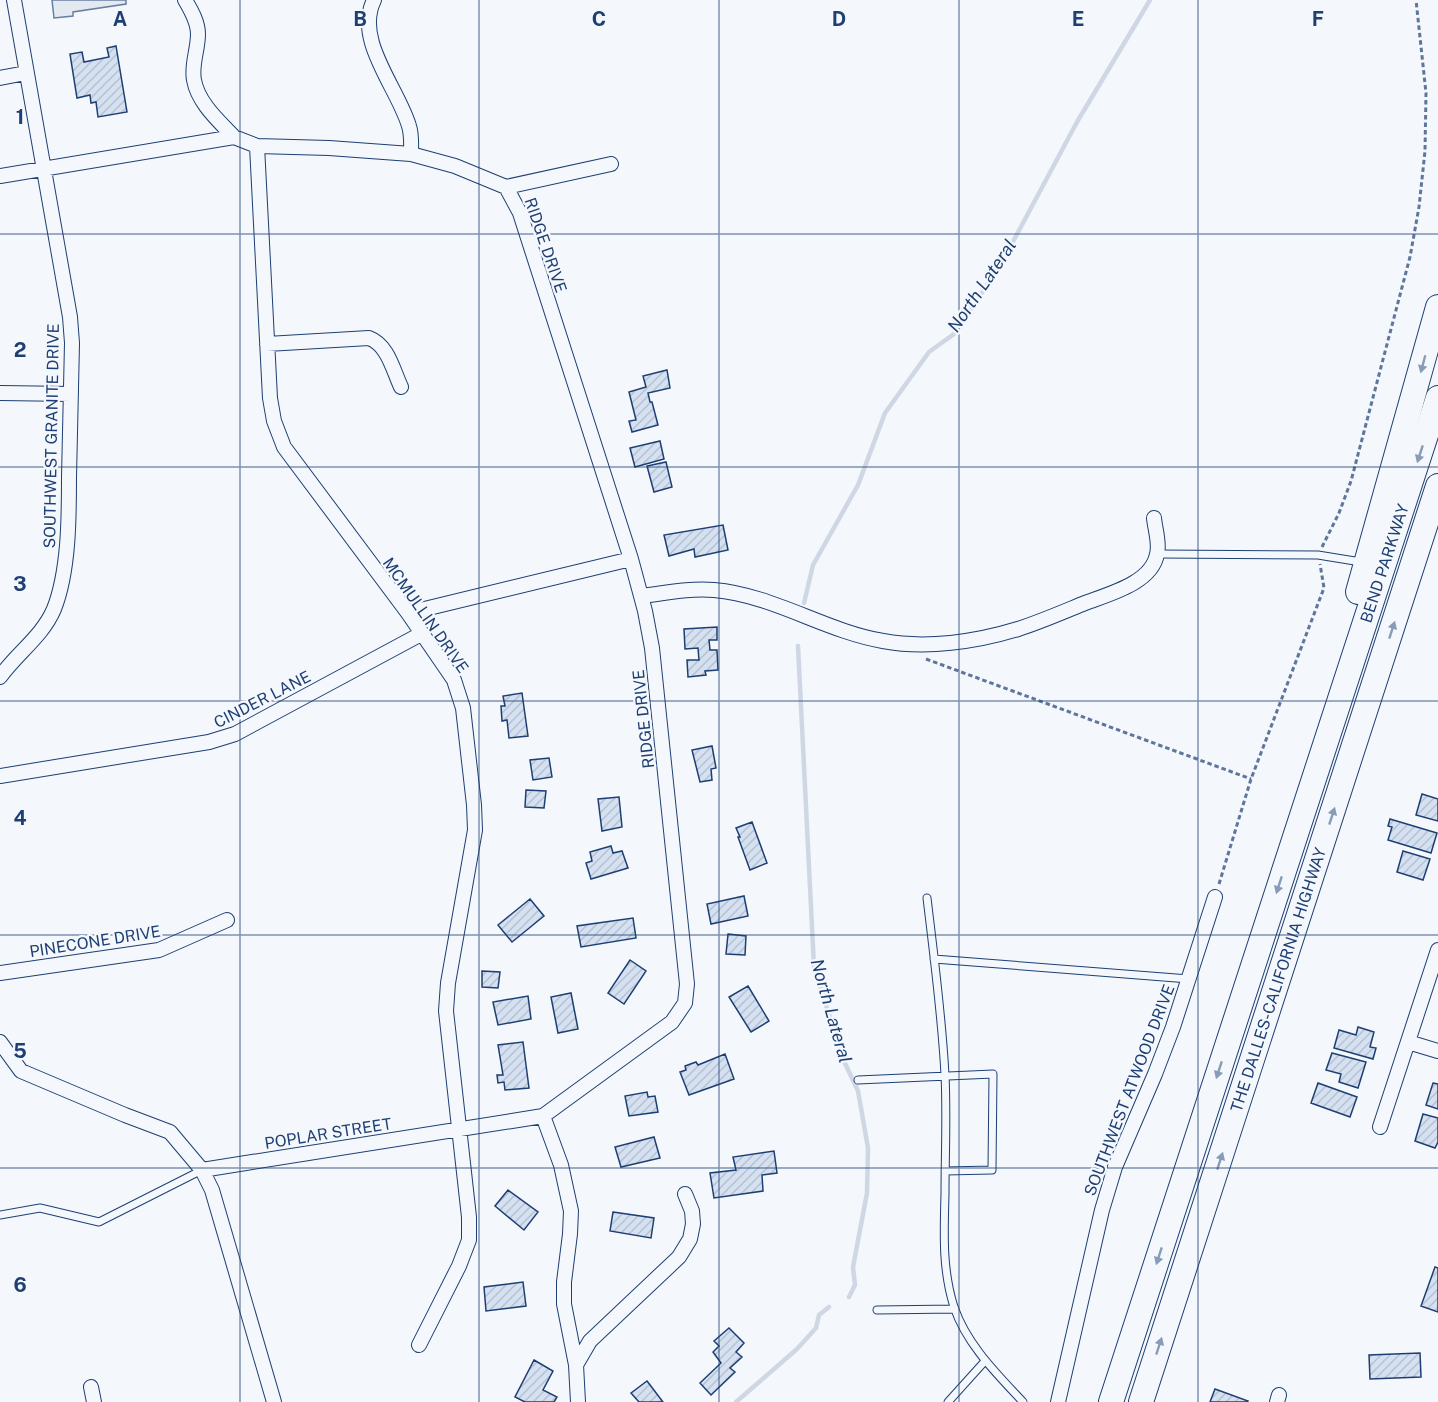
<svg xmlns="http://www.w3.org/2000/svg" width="1438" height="1402" viewBox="0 0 1438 1402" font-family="'Public Sans',sans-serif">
	<defs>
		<pattern id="building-hatch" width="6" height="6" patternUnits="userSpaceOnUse" patternTransform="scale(1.5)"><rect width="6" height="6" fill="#d5e0f0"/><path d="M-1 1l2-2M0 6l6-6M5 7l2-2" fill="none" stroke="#b6c1d1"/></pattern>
	</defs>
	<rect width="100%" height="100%" fill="#f4f7fb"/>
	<path fill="#e3e9f0" stroke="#687fa3" stroke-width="1.5" d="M52 0H126V4L73 12V16L54 18Z"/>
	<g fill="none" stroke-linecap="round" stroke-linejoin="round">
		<path stroke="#cfd7e4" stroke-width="4.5" d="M804 603 813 565 858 485 885 413 929 352 954 334 1000 266 1077 122 1150 0
			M798 646 814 967 843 1059 858 1091 868 1148 867 1193 853 1267 855 1285 849 1297
			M736 1402 797 1349 816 1328 819 1315 829 1307"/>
	</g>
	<path fill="url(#building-hatch)" stroke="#1d3f73" stroke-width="1.5" d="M116 46 127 112 98 117 96 102 91 103 90 95 77 98 70 54 82 52 84 62 109 57 107 48Z
		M667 370 670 388 648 393 650 402H652L658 425 632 432 629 421 636 420 629 392 646 387 643 376Z
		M660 441 664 459 635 467 630 448Z
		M666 462 672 487 654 492 647 466Z
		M723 525 728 550 695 557 694 549 669 556 664 535Z
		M717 627V640H709L710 650H717L718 670 705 671 706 675 688 677 687 660H699L698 648 685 649 684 629Z
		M522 693 528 736 509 738 507 720 502 721 501 706H505L503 696Z
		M712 746 716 768 711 769 712 780 700 782 692 750Z
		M549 758 552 777 533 780 530 760Z
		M526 790 546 791 544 808 525 807Z
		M1422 794 1438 799V821L1416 815Z
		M619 797 622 827 602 831 598 799Z
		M1390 819 1437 833 1431 853 1388 840 1392 827 1388 826Z
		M752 822 767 863 750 870 738 837H740L736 828Z
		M611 846 613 853 622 851 628 868 591 879 586 863 592 861 590 852Z
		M1403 851 1430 859 1423 880 1397 872Z
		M744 896 748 916 711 924 707 904Z
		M530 899 544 916 512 942 498 925Z
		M633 918 636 938 581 947 577 926Z
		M728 934 746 936 745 955 726 954Z
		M630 960 646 971 624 1004 608 993Z
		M482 971 500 972 498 988 482 987Z
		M748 986 769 1021 751 1032 729 997Z
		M571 993 578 1029 558 1033 551 997Z
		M528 996 531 1019 498 1025 493 1002Z
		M1358 1027 1374 1032 1370 1047 1376 1048 1373 1059 1334 1048 1339 1030 1356 1035Z
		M523 1042 529 1088 505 1090 504 1082 498 1083 497 1075H503L498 1045Z
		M1332 1053 1366 1062 1358 1088 1339 1082 1341 1074 1326 1070Z
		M725 1054 734 1079 689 1095 680 1072 686 1070 685 1066 696 1062 698 1065Z
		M1318 1083 1357 1097 1350 1117 1311 1103Z
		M1433 1083 1438 1084V1109L1426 1105Z
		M647 1092 648 1097 655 1096 658 1112 629 1116 625 1096Z
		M1423 1114 1438 1118V1142L1435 1148 1415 1141Z
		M654 1137 660 1158 621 1167 615 1147Z
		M774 1151 777 1173 762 1175 763 1191 714 1198 710 1173 736 1170 733 1157Z
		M508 1190 538 1212 524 1230 495 1206Z
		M613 1212 654 1218 651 1238 610 1231Z
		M1435 1267 1438 1268V1312L1421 1306Z
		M523 1282 526 1306 486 1311 484 1287Z
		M729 1328 744 1343 736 1352 742 1357 730 1368 735 1372 711 1395 700 1383 721 1363 713 1352 719 1346 714 1341Z
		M1420 1353 1421 1377 1370 1379 1369 1355Z
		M534 1360 553 1371 543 1390 557 1397 554 1402H525L515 1397Z
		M647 1381 663 1402H639L631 1393Z
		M1215 1389 1248 1401 1247 1402H1210Z"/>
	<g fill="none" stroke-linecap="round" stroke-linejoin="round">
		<g stroke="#1d3f73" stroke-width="9">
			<path id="service" d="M1158 554 1318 555 1361 562
				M927 898C934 957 942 1016 945 1075 947 1115 945 1155 945 1194 944 1233 942 1269 954 1307 967 1345 997 1374 1023 1402
				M934 959 1189 979
				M858 1080 993 1074 992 1170 945 1171
				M0 1215 40 1208 99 1222 202 1170
				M877 1310 955 1309
				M948 1402 985 1361"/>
		</g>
		<g stroke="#1d3f73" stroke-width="16">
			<path id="minor" d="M185 0C191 10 198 22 198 34 198 50 191 65 194 80 198 103 219 121 234 137
				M374 0C354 40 398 88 409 126 412 135 411 145 411 154
				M0 78 26 73
				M257 146 270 398 274 421 284 447 408 613 454 680 463 708 474 805 475 830 448 983 446 1011 469 1217V1240L459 1266 419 1345
				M0 176 234 137 257 146 329 148 411 154 455 166 506 187 611 164
				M267 344 369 338C388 345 393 370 401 387
				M0 393 71 394
				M642 596C666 593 689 588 714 590 773 595 825 631 883 641 926 649 976 642 1018 629 1040 622 1063 612 1085 603 1109 594 1152 583 1157 554 1160 544 1155 529 1154 518
				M408 613 631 559
				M0 677C17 653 42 637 54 609 69 571 69 517 69 477 70 432 71 387 72 343L70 317 14 0
				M0 776 209 742 235 734 421 634
				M0 973 159 950 227 920
				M0 1042 21 1071 125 1115 170 1132 202 1170 212 1190 274 1402
				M1408 1042 1438 1051
				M543 1116 561 1165 571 1211 570 1234 564 1282V1304L576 1365 578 1402
				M1380 1127 1438 950
				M202 1170 543 1116 672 1022 685 1003 687 984 652 648 645 611 631 559 520 213 506 187
				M576 1365 590 1341 679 1257 690 1239 693 1224 692 1211 685 1194
				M91 1387 94 1402
				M1058 1402 1102 1210 1115 1167 1155 1074 1173 1027 1215 897
				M1277 1402 1279 1395"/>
		</g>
		<g stroke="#1d3f73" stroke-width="26">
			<g id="trunk">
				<path d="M1358 592 1438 307"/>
				<path id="s1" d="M1111 1402 1438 398"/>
				<path id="s2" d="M1141 1402 1438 486"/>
			</g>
		</g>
		<path stroke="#5e769c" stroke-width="3" stroke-dasharray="4.5 3" stroke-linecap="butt" d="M1322 547 1339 513 1351 481 1410 257 1419 207 1425 151 1426 93 1416 0
			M926 659 1251 779
			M1219 884 1251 779 1324 588 1320 564"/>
		<use href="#service" stroke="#f4f7fb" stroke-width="7"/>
		<use href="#minor" stroke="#f4f7fb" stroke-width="14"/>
		<use href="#trunk" stroke="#f4f7fb" stroke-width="24"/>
	</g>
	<defs><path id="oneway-solid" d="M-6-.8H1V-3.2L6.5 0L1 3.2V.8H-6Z" transform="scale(1.5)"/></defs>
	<g fill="#889bb7">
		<use href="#oneway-solid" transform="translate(1423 364) rotate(105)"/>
		<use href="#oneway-solid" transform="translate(1420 454) rotate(108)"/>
		<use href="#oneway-solid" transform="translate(1392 630) rotate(-72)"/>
		<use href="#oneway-solid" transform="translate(1332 816) rotate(-72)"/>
		<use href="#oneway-solid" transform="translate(1279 885) rotate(108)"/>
		<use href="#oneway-solid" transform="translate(1219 1070) rotate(108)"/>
		<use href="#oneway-solid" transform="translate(1220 1161) rotate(-72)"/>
		<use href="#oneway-solid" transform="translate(1159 1256) rotate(108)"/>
		<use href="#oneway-solid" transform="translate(1159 1346) rotate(-72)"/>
	</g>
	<path fill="none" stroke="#1d3f73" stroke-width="1.5" stroke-opacity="0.55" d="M240 0V1402M479 0V1402M719 0V1402M959 0V1402M1198 0V1402M0 234H1438M0 467H1438M0 701H1438M0 935H1438M0 1168H1438"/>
	<g text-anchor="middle" stroke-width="4.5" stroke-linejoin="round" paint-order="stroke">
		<g font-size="16" fill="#1d3f73" stroke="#f4f7fb">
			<text transform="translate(546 245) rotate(71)" y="6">RIDGE DRIVE</text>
			<text transform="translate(51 436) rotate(-89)" y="6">SOUTHWEST GRANITE DRIVE</text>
			<text dy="6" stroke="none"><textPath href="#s1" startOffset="882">BEND PARKWAY</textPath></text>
			<text transform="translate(426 615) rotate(55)" y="6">MCMULLIN DRIVE</text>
			<text transform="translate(262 699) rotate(-27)" y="6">CINDER LANE</text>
			<text transform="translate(643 719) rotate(-96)" y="6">RIDGE DRIVE</text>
			<text transform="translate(95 941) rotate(-9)" y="6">PINECONE DRIVE</text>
			<text dy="6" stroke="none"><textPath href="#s2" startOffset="444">THE DALLES-CALIFORNIA HIGHWAY</textPath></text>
			<text transform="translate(1129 1090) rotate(-69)" y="6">SOUTHWEST ATWOOD DRIVE</text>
			<text transform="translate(328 1133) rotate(-9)" y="6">POPLAR STREET</text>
		</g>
		<g font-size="18" font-style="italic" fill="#1d3f73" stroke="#f4f7fb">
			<text transform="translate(982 286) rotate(-56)" y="6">North Lateral</text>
			<text transform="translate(831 1011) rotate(74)" y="6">North Lateral</text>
		</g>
	</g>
	<g font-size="20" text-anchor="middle" font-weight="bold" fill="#1d3f73" stroke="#f4f7fb" stroke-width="4.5" stroke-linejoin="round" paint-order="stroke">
		<text x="120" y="26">A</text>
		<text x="360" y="26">B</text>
		<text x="599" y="26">C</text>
		<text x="839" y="26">D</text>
		<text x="1078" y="26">E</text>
		<text x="1318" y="26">F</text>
		<text x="20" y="124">1</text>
		<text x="20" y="357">2</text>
		<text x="20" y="591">3</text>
		<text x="20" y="825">4</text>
		<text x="20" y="1058">5</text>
		<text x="20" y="1292">6</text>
	</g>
</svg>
